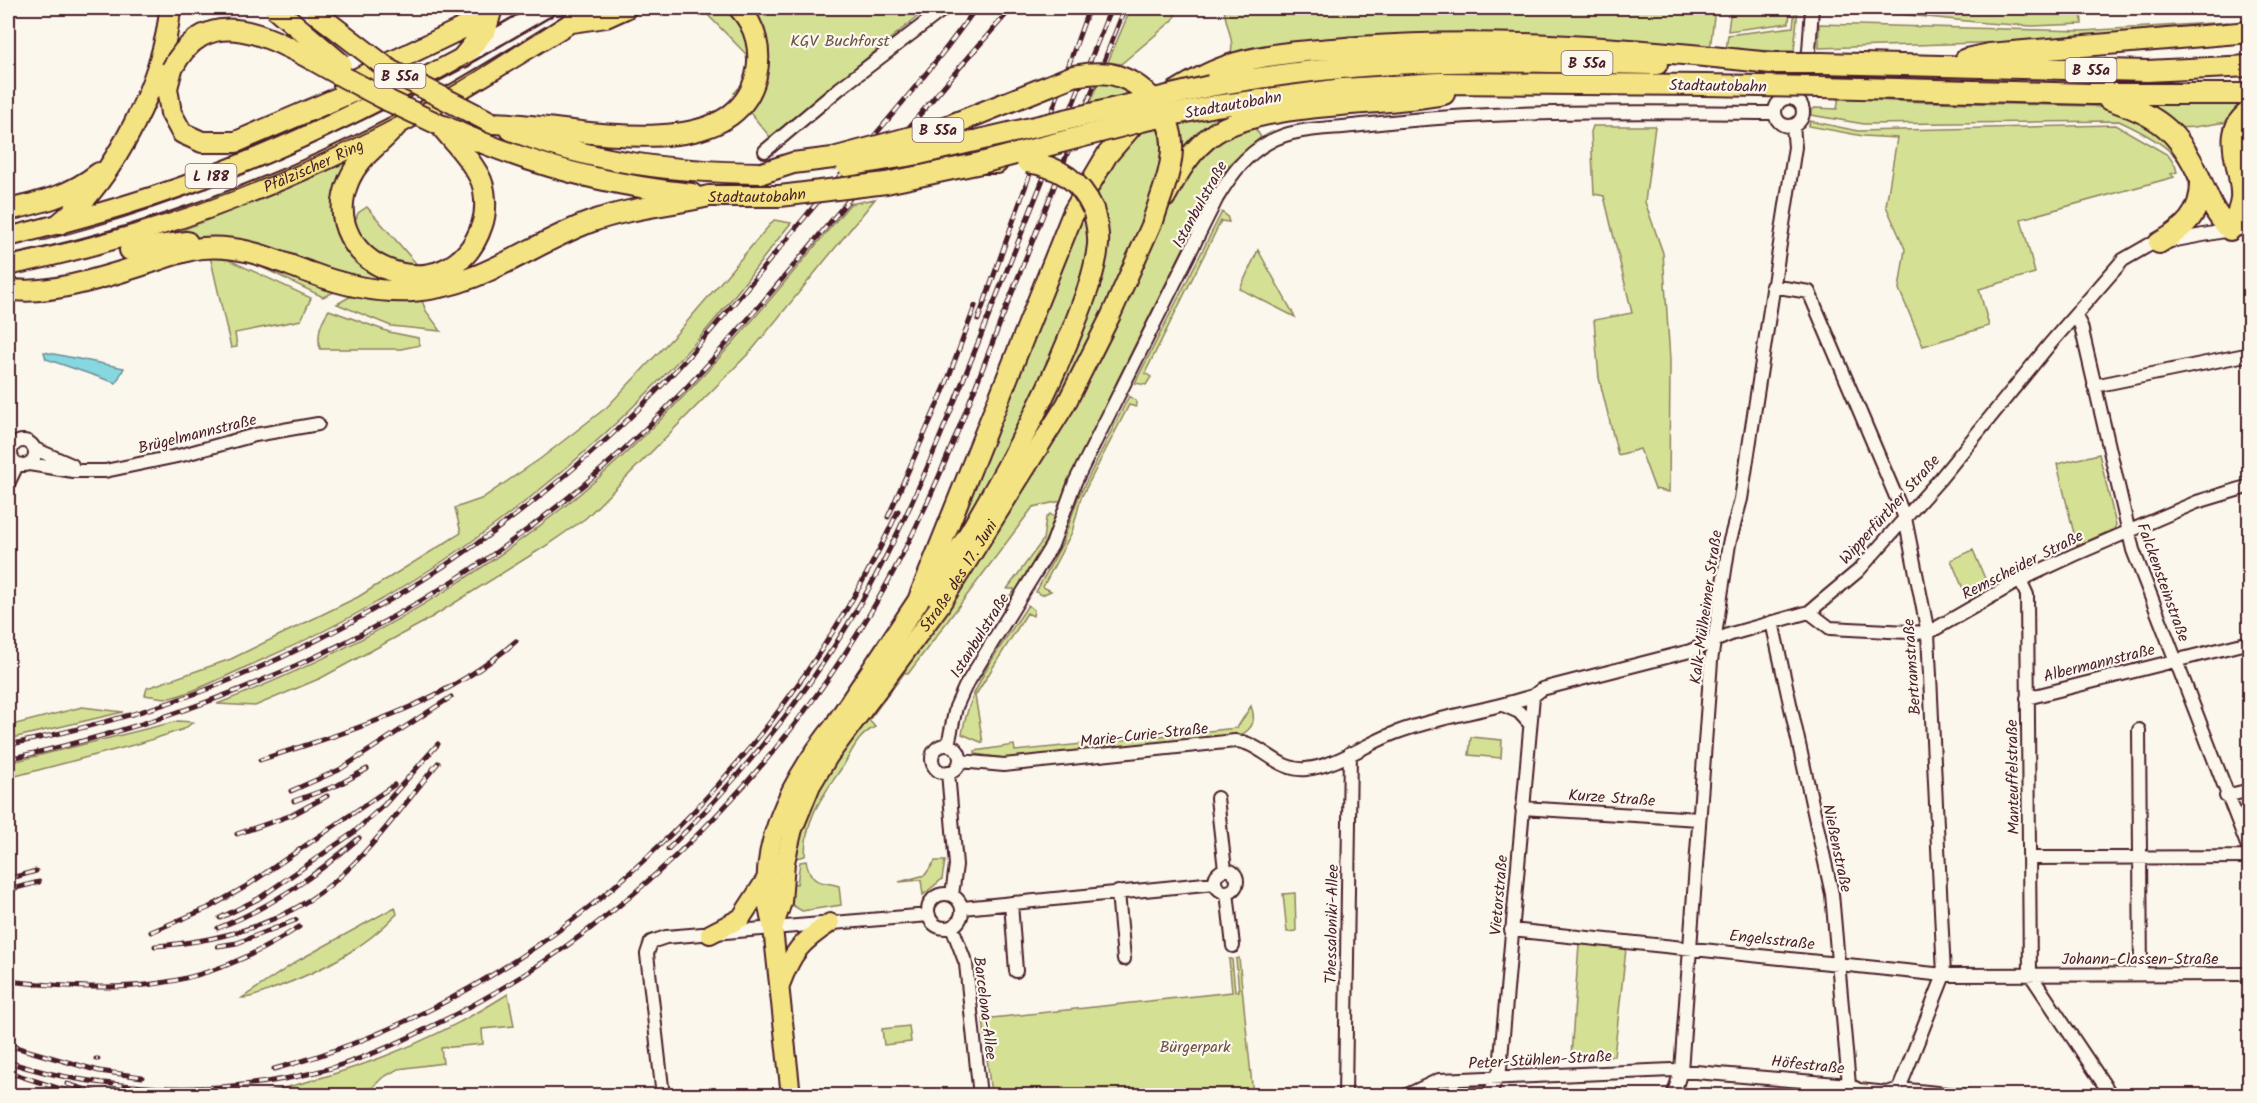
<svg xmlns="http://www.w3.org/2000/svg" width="2257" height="1103" viewBox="0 0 2257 1103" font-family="Kalam,sans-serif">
	<rect width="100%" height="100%" fill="#fbf7ec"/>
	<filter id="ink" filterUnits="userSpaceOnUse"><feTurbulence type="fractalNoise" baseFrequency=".0167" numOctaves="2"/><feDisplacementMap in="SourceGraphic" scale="12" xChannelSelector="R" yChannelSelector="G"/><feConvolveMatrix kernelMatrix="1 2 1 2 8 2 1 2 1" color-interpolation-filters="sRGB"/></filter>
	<g filter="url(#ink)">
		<path fill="#d4e194" stroke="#8f8060" stroke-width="1.5" d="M701 8H725L735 14 745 8H928L770 137 734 93 749 78 746 54Z
			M1131 8H1178L1173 20 1121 64 1108 62Z
			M1224 8H1715L1710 50H1699V45L1474 38 1230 58C1236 40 1225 25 1224 8Z
			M1731 8H1790L1789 23 1728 31Z
			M1795 8H1798L1794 51 1726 50 1728 35 1793 27Z
			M1839 8H2081L2082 24 2032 26 1986 23Z
			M2228 22V29L2101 39 1819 48V24L2082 31Z
			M1098 83 1120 85 1137 94 1090 104Z
			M1839 97 1891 101 2092 106 2130 113 2172 141 2192 176 2190 198C2193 156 2151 136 2119 121L1864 124 1811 115V110L1815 108 1837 109Z
			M2137 100 2249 101 2231 122C2218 122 2187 130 2178 127 2164 123 2149 108 2137 100Z
			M1246 110 1181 156 1175 123Z
			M1810 121 1858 131 2116 125 2168 155 2175 165 2177 172 2171 174 2174 177 2021 219 2035 273 1979 289 1989 326 1923 346 1899 289 1905 249 1886 206 1897 138 1863 136 1809 126Z
			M1253 125 1261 137 1229 165 1211 193 1117 381 1064 496 1061 501 1033 507 908 674 905 672 869 720 875 727C857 736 853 750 843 766 822 797 805 817 805 856L792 859 817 787 1124 305 1170 203 1195 161 1219 139Z
			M1162 126C1171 182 1143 231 1120 281 1069 394 1004 501 935 604 868 707 783 772 776 903H773C775 860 784 819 804 781 826 740 859 705 886 668 967 556 1047 432 1089 300 1096 277 1106 254 1106 230 1105 214 1098 201 1091 188L1129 134Z
			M1593 126H1655L1645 202 1663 253 1670 360 1669 492 1655 489 1640 449 1618 455 1599 378 1594 320 1632 313 1604 196 1594 194 1591 132Z
			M355 158 342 227 410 280 367 285 210 239 154 242Z
			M875 199 752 350 586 518 544 547 424 622 321 678 255 706 217 704C377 643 526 552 648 432 721 361 785 282 850 204Z
			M1083 204 1091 229 1084 275 1052 366 939 575Z
			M367 207 420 268 381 261 353 227 358 213Z
			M1222 212 1227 216 1229 222 1221 221 1145 373 1151 377 1146 385 1135 383Z
			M774 220 791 223C758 263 728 308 692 346 572 477 428 588 264 659 242 668 188 696 168 698 160 698 152 696 145 695L147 688 231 659 358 597 461 533 455 508 481 499 540 459 607 407 679 331Z
			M1258 250 1295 317 1240 289Z
			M210 256 227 259 311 298 301 320 235 333 237 347 231 348Z
			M258 258 341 289 323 297 251 262Z
			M353 295 421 298 426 311 441 331 391 326 337 304Z
			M329 310 389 332 418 338 420 345 401 349H320C317 334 320 323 329 310Z
			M1129 396 1136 401V407L1129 405 1081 498 1072 532 1043 587 1051 591 1042 595 1036 592 1062 544 1078 498Z
			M2099 454 2116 525 2114 529 2077 546 2057 464Z
			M1050 514 1056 518 1036 561 1009 604 1006 605 1008 597 1014 592V589H1007L1043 540 1046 518Z
			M1973 550 1986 581 1964 591 1951 560Z
			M1028 605 1034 610 1033 616 1027 613 975 696 983 743 962 734C970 684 1001 647 1028 605Z
			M1251 706C1256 719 1254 729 1240 735L1011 759 975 754V751L1014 745 1015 751 1237 728Z
			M82 707 123 712 8 739V726Z
			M178 721 193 722 184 729 141 743 8 778V763Z
			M1471 737 1502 740 1501 758 1469 755Z
			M806 861C812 887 821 880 839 886L841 905 802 911 787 902 790 863H795L793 883 797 884 800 862Z
			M935 861H945L942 879 923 895 921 880 899 882 925 875Z
			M1295 893 1296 931 1287 932 1283 894Z
			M395 907 397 914C363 949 323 970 278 987 267 991 254 998 242 998L299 960Z
			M1579 944 1626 949 1614 1056H1571Z
			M1239 958 1253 1095H991L983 1019 1232 992 1229 959H1232L1235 991H1239L1236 959Z
			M508 994 514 1026 482 1029 483 1044 441 1048 443 1063 398 1069 382 1078 372 1088 297 1095H255C347 1074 428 1045 508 994Z
			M909 1026 911 1042 884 1045 882 1029Z"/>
		<path fill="#86d7df" stroke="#6e8d97" stroke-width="1.5" d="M44 352 124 368 116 383 46 359Z"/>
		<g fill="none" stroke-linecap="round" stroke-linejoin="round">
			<g stroke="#4a1f2b" stroke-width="16">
				<path id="minor" d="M1775 112a14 14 0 1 1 28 0a14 14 0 1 1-28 0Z
					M1793 99 1809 51 1812 8
					M765 151 840 88 945 8
					M1772 286 1809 292 1905 518 1928 633 1944 975 1899 1089
					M2075 315 2081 326 2133 550 2250 852
					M2094 386 2250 354
					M11 453a12 12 0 1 1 24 0a12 12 0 1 1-24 0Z
					M35 449 72 465
					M29 464 73 471H105L182 455 255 435 318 424
					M8 484 17 465
					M2020 580 2027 595 2030 974
					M1809 612 1830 628 1928 633 2020 580 2074 555 2197 502 2250 486
					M1772 622 1832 894 1849 1085
					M2027 698 2250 642
					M1503 705 1519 712 1530 724
					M2139 730 2141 974
					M948 745 956 707 965 687 1052 545 1075 482 1217 198C1231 175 1245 155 1269 142 1293 128 1326 129 1353 126 1492 109 1634 112 1774 113
					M932 759a14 14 0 1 1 28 0a14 14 0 1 1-28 0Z
					M960 761 1004 765 1235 741C1261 742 1278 772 1306 769 1336 766 1366 744 1395 733 1434 718 1478 712 1519 700L1533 696 1542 689 1690 651 1731 634 1809 612 1858 571 1940 479 2049 345 2123 260 2149 245 2230 230
					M948 772 956 865 952 895
					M2226 796 2250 790
					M1217 798 1225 870
					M1522 808 1699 819
					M2029 858 2250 857
					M1215 881a11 11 0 1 1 22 0a11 11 0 1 1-22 0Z
					M1118 892 1124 959
					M1227 892 1233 946
					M928 911a17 17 0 1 1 34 0a17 17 0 1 1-34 0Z
					M1011 903 1016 971
					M963 908 1215 883
					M952 927 966 964 980 1096
					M1511 930 1944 975 2250 974
					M2030 974 2111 1095
					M663 1096 647 954 651 942 666 937 929 915
					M1345 1096 1350 753
					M1405 1096 1439 1080 1672 1070 1849 1085 1859 1090 1878 1092 1887 1093 1899 1089 1965 1096
					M1489 1096 1500 1069 1533 696
					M1673 1096 1681 1071 1711 661 1729 544 1741 499 1782 231 1795 147 1793 126"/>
			</g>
			<g stroke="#4a1f2b" stroke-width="20">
				<path id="tertiary" d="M2230 230 2250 224"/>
			</g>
			<g stroke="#4a1f2b" stroke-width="21">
				<path id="secondary" d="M468 54 547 8"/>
			</g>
			<g stroke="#4a1f2b" stroke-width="22">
				<g id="primary">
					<path d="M8 237C84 218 160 197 233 167 312 136 388 97 463 57"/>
					<path id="s1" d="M8 266C143 238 273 190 396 126 456 94 514 58 572 22"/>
					<path id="s2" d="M773 928 782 902 785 862 793 829 811 785 828 757 939 607 1066 404 1111 315 1153 221"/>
					<path d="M710 934 741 918 765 881"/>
					<path d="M780 985C792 952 801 942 830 923"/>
					<path d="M791 1096 773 928C750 853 791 778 838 721"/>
				</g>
			</g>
			<g stroke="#4a1f2b" stroke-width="24">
				<path id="trunk" d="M572 22 606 17 626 8
					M463 57 486 29 492 8
					M1966 59 1989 54 2250 32
					M1821 63 2147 71 2250 66
					M172 69 167 88 171 113 182 133 202 142H236L359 89 384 85 405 88
					M344 85 465 27 478 17 482 8
					M1210 86C1257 78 1304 71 1351 67 1453 58 1555 62 1657 64
					M1821 87 2091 94H2250
					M1175 92C1194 80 1215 69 1236 63 1276 52 1317 50 1358 47 1495 37 1634 48 1771 63
					M2108 99C2158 116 2178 129 2200 178 2208 198 2215 215 2230 230 2235 220 2240 210 2241 199 2244 170 2217 133 2250 111
					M1215 106 1343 89 1440 83 1704 85
					M492 123C560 123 732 173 756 76 762 51 756 26 739 8
					M396 126C380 145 359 156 349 180 312 266 451 320 482 225 487 211 486 188 479 176 469 157 453 141 440 125
					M444 126C523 163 605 185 692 194
					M511 130C592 163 676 172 762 173
					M886 183 981 163H997
					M1165 197C1178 173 1191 149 1215 133 1265 101 1382 107 1444 94
					M8 210C42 202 70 196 99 173
					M59 224C113 182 166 76 170 8
					M2159 243C2184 229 2201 214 2201 183
					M130 250 187 242
					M8 289C47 297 111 275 149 263 166 257 184 250 202 248 242 244 274 260 311 273 343 285 378 293 413 291 480 287 529 245 590 222 628 208 670 205 709 196
					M933 594C984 510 1033 427 1070 336 1081 308 1095 275 1098 245 1099 232 1096 221 1093 209
					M838 721 918 601 1074 211 1107 155 1139 118"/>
			</g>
			<use href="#minor" stroke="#fbf7ec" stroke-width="12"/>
			<use href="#tertiary" stroke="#fbf7ec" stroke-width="15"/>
			<use href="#secondary" stroke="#fbf7ec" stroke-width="16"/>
			<use href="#primary" stroke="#f4e382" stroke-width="18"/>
			<use href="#trunk" stroke="#f4e382" stroke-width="20"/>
			<path stroke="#4a1f2b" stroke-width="1.5" d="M41 241C208 199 354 130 503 44
				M8 256C166 224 317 166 456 84 496 60 535 33 575 8"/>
			<g stroke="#4a1f2b" stroke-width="5">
				<path id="rail" d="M978 320 1089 8
					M888 517 945 387 975 306
					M8 745C77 730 146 713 213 687 359 629 493 543 609 437 682 371 743 292 805 217 863 148 924 81 976 8
					M8 759C281 700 511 579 701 372 809 254 905 126 1012 8
					M260 760C351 730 442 706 516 641
					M291 791 339 770 451 697
					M294 801 338 785 367 769
					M237 834 292 815 327 796
					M668 849C741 777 804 699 856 611 905 528 940 438 976 348 1021 235 1066 121 1111 8
					M8 879 36 871
					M8 890 39 882
					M220 918 258 899 353 833 385 804 438 744
					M218 928C272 907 316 875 359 838
					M151 932 208 908 245 887 394 785
					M155 946C225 941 291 922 343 874 378 842 408 799 438 763
					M218 946 237 943 296 920
					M8 981C123 993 198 993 299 927
					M8 1045 99 1071 142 1077
					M96 1059H98
					M8 1062C103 1092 215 1097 312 1073 352 1064 388 1048 424 1030 608 943 765 789 869 615 925 522 963 419 1002 318 1043 215 1084 111 1125 8
					M274 1069C551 996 780 767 898 511
					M8 1072 76 1094
					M67 1084 106 1096
					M8 1093 37 1095"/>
			</g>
			<use href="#rail" stroke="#fbf7ec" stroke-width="3" stroke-dasharray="9" stroke-linecap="butt"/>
			<g stroke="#4a1f2b" stroke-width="24" stroke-linecap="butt">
				<g id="trunk-bridge">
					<path d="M275 8 341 64"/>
					<path d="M317 14 391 71 492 123"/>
					<path d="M1771 63H1821"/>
					<path d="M172 69C207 2 265 35 315 61 339 75 364 88 389 101"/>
					<path d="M1704 85 1821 87"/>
					<path d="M378 93 389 101 440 125"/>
					<path d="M1027 162C1058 166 1080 180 1093 209"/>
					<path d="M981 163 1142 121 1215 106"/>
					<path d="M847 166 919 154 1210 86"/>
					<path d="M762 173 793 163 833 158 941 129 1073 76C1085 74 1097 72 1110 74 1144 81 1174 115 1172 150 1171 174 1160 198 1153 221"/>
					<path id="s3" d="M709 196H780L886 183"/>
				</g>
			</g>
			<use href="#trunk-bridge" stroke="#f4e382" stroke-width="20"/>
		</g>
	</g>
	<g text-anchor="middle" stroke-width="4.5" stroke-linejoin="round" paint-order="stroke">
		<g fill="#fbf7ec" stroke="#7f6065" stroke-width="1.5">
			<rect x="1561.5" y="51" width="51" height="24" rx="4.5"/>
			<rect x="2065.5" y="58" width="51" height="24" rx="4.5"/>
			<rect x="374.5" y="64" width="51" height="24" rx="4.5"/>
			<rect x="912.5" y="118" width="51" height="24" rx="4.5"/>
			<rect x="185.5" y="164" width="51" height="24" rx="4.5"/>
		</g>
		<g font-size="15" font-weight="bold" fill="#4a1f2b">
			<text x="1587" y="68">B 55a</text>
			<text x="2091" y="75">B 55a</text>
			<text x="400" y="81">B 55a</text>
			<text x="938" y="135">B 55a</text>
			<text x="211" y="181">L 188</text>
		</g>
		<g font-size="16" fill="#6c5045" stroke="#fbf7ec">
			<text x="840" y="46">KGV Buchforst</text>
			<text x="1195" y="1052">Bürgerpark</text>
		</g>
		<g font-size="16" fill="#4a1f2b" stroke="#fbf7ec">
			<text transform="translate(1718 85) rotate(1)" y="6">Stadtautobahn</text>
			<text transform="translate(1233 104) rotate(-10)" y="6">Stadtautobahn</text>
			<text dy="6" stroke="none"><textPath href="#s1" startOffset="322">Pfälzischer Ring</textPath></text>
			<text dy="6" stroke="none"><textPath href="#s3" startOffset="48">Stadtautobahn</textPath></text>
			<text transform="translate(1199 204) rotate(-61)" y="6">Istanbulstraße</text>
			<text transform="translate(197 433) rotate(-14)" y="6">Brügelmannstraße</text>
			<text transform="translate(1889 509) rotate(-48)" y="6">Wipperfürther Straße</text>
			<text transform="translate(2022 564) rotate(-27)" y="6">Remscheider Straße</text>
			<text dy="6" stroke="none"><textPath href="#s2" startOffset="405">Straße des 17. Juni</textPath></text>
			<text transform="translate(2164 582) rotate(70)" y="6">Falckensteinstraße</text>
			<text transform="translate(1705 607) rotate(-82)" y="6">Kalk-Mülheimer Straße</text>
			<text transform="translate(979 635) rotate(-58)" y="6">Istanbulstraße</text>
			<text transform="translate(2099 662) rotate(-14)" y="6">Albermannstraße</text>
			<text transform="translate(1911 667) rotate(-94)" y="6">Bertramstraße</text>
			<text transform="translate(1144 734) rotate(-6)" y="6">Marie-Curie-Straße</text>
			<text transform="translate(2012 777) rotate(-91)" y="6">Manteuffelstraße</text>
			<text transform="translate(1612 797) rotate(4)" y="6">Kurze Straße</text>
			<text transform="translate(1838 848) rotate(78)" y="6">Nießenstraße</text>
			<text transform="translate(1498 895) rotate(-85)" y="6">Vietorstraße</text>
			<text transform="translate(1331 924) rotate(-89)" y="6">Thessaloniki-Allee</text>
			<text transform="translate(1772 939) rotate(6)" y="6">Engelsstraße</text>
			<text x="2140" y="964">Johann-Classen-Straße</text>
			<text transform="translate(986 1008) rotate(83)" y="6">Barcelona-Allee</text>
			<text transform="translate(1540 1059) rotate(-3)" y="6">Peter-Stühlen-Straße</text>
			<text transform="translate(1808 1064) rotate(6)" y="6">Höfestraße</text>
		</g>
	</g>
	<rect width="2257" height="1103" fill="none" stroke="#fbf7ec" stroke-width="30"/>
	<rect x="15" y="15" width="2227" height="1073" fill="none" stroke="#4a1f2b" stroke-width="2" filter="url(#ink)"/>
</svg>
